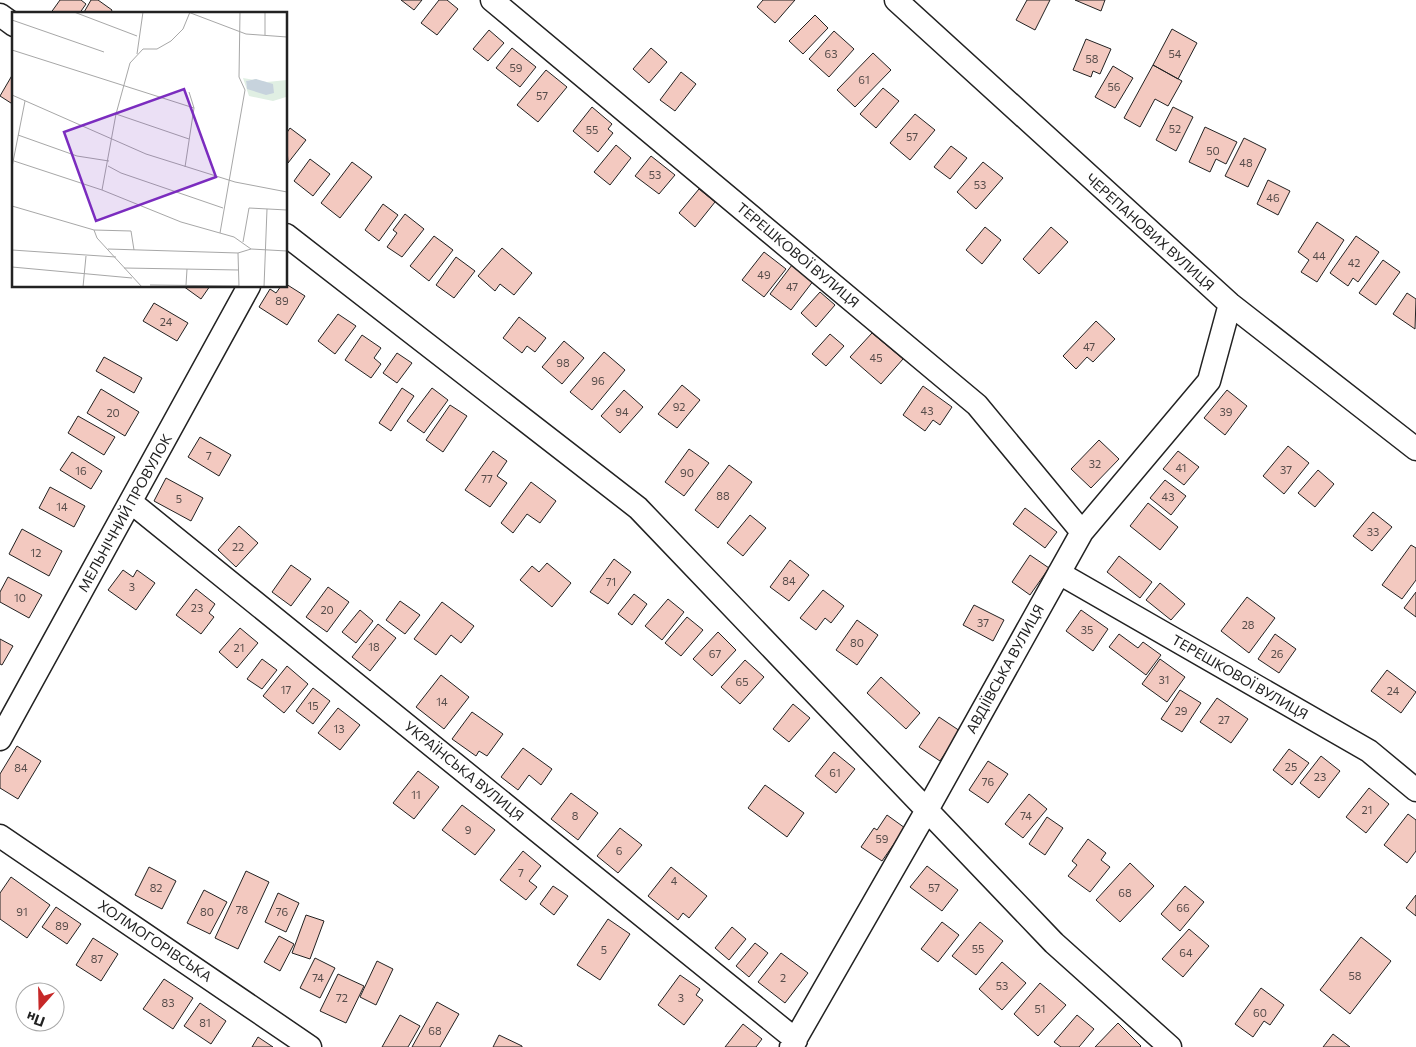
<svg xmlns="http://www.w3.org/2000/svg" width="1416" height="1047" viewBox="0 0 1416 1047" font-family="Commissioner,sans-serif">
	<rect width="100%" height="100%" fill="#fff"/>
	<path fill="#f3c9c0" stroke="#222" d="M60 0H81L86 4 79 14H50Z
		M91 0H98L112 10 110 14H83Z
		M401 0H422L414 10Z
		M439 0H447L458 9 437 35 421 23Z
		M763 0H795L775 23 757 7Z
		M1027 0H1050L1035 30 1016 20Z
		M1075 0H1105L1101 11Z
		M815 15 828 28 803 54 789 41Z
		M1172 29 1197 43 1178 79 1153 65Z
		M489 30 504 43 488 61 473 49Z
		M834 31 854 49 829 77 809 59Z
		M1086 39 1111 49 1100 74 1093 71 1091 77 1073 70Z
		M512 48 536 67 520 87 496 68Z
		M651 48 667 62 649 83 633 69Z
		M873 53 891 70 855 107 837 90Z
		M1153 65 1182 81 1168 106 1155 99 1140 127 1124 118Z
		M1113 66 1133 78 1115 108 1095 97Z
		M546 70 567 87 538 122 517 105Z
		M14 72V105L0 96Z
		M681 72 696 84 675 111 660 100Z
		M883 88 899 101 876 128 860 114Z
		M592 107 612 124 608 129 613 133 598 152 573 131Z
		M1173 107 1193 117 1176 151 1156 140Z
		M915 114 935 130 910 160 890 143Z
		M1205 127 1237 142 1226 164 1216 159 1210 172 1189 162Z
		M290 128 306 140 288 163 286 134Z
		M1244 138 1266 149 1248 187 1225 176Z
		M616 145 631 158 610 185 594 172Z
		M951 146 967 158 950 179 934 167Z
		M651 156 675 175 659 194 635 176Z
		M310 159 330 174 313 196 294 181Z
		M352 162 372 177 340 218 321 203Z
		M983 162 1003 178 976 209 957 192Z
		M1268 180 1290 191 1278 215 1257 204Z
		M699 189 715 202 695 227 679 213Z
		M383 204 398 215 379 241 365 230Z
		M405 214 424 229 402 257 387 247 397 233 393 230Z
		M1317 222 1344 240 1317 282 1301 272 1309 260 1298 252Z
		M985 227 1001 240 982 264 966 250Z
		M1051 227 1068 242 1039 274 1023 259Z
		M434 236 453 250 429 281 410 266Z
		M1356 236 1379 252 1358 282 1353 278 1348 286 1330 273Z
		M502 248 532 273 514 295 500 284 495 291 478 276Z
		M764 252 786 269 764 297 742 280Z
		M456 257 475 271 454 298 436 285Z
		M1383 260 1400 272 1376 305 1359 293Z
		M792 265 814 280 791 310 770 294Z
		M286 284 305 296 287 325 259 307 270 289 276 293 281 286H286Z
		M183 286H210L201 299Z
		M820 292 835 305 816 327 801 313Z
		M1407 293 1416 299 1415 329 1393 314Z
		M154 303 188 323 177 341 143 321Z
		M338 314 356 326 335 354 318 341Z
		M519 317 546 338 535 352 527 346 522 353 503 338Z
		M1096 321 1115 339 1093 362 1087 357 1076 369 1063 356Z
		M872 333 903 359 881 384 850 357Z
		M830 334 844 346 826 366 812 354Z
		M362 335 381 348 374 358 381 364 371 378 345 360Z
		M564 341 584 358 562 384 542 367Z
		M604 352 625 370 592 410 570 392Z
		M397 353 412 363 397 383 383 373Z
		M104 357 142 378 134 393 96 371Z
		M682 385 700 400 677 428 658 414Z
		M923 386 952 407 940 425 933 420 925 431 903 415Z
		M402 388 414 396 391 431 379 423Z
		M432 388 448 400 424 433 407 421Z
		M101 389 139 412 125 436 87 413Z
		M624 390 643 407 620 433 601 416Z
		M1227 390 1247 406 1225 435 1204 418Z
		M450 405 467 416 443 452 426 440Z
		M78 416 115 437 104 455 68 433Z
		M200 437 231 455 219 476 188 457Z
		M1099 440 1119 459 1091 488 1071 469Z
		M1288 446 1309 463 1284 494 1263 476Z
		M689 449 709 463 684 496 665 482Z
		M493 451 507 461 497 476 507 483 490 507 465 490Z
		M1178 451 1199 467 1184 485 1163 469Z
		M72 452 102 471 91 489 60 470Z
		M729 465 752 482 718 528 695 510Z
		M1318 470 1334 484 1315 507 1298 493Z
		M166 478 203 498 191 521 154 501Z
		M1165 480 1186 496 1171 515 1150 498Z
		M531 482 556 501 540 523 527 514 513 533 501 523Z
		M50 487 85 506 74 527 39 508Z
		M1148 503 1178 527 1160 550 1130 526Z
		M1025 508 1057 532 1045 548 1013 524Z
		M1373 512 1392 527 1372 551 1353 536Z
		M750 515 766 528 743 556 727 543Z
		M239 526 258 543 236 567 218 550Z
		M22 529 62 551 49 576 9 554Z
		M1411 545 1416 548V580L1402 599 1382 585Z
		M1030 555 1049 568 1030 595 1012 582Z
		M1119 556 1152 582 1140 598 1107 572Z
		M614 559 631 572 608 604 590 592Z
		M790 560 809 575 789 601 770 587Z
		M547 563 571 583 552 607 520 580 532 566 539 572Z
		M291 565 311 579 291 606 272 592Z
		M123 570 133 577 137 570 155 583 136 610 108 590Z
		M8 577 42 595 29 618 0 602V592Z
		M1160 583 1185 604 1171 620 1146 600Z
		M328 587 349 602 327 632 306 617Z
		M196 589 215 604 209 613 214 617 201 634 176 615Z
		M823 590 844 606 831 623 825 618 816 630 800 618Z
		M1416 592V617L1404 608Z
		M634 594 647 604 632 625 618 614Z
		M1247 597 1275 618 1249 653 1221 631Z
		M668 599 684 612 662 640 645 626Z
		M400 601 420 615 405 634 386 620Z
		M442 602 474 626 461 643 451 635 436 655 414 639Z
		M974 605 1004 620 993 641 963 625Z
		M360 610 373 621 356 643 342 632Z
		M1081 610 1108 629 1093 651 1066 631Z
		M687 617 703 630 681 656 665 643Z
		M857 620 878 635 857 665 836 650Z
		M378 624 396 638 370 671 352 657Z
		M240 628 258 643 237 668 219 652Z
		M718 632 736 650 712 676 693 659Z
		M1119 634 1138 648 1143 642 1161 655 1146 675 1109 647Z
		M1275 634 1296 649 1279 673 1258 659Z
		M0 639 13 646 2 665 0 664Z
		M262 659 277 670 262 689 247 679Z
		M1160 659 1185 677 1167 702 1142 684Z
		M745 660 764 677 740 704 721 687Z
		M287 666 308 684 284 713 263 696Z
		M1387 670 1416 692 1401 713 1371 691Z
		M441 675 469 697 444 729 416 707Z
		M881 677 920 713 906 729 867 693Z
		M313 688 330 701 313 724 296 711Z
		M1180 690 1201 703 1182 732 1161 719Z
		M1217 698 1248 719 1231 743 1200 722Z
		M793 704 810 718 789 742 773 729Z
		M338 708 360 725 340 750 318 733Z
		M472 712 503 734 487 756 479 751 476 756 452 739Z
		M939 717 960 731 940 761 919 747Z
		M17 746 41 761 18 799 0 788V774Z
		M523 748 552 769 541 785 529 775 518 790 501 777Z
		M1289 749 1309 763 1292 785 1273 770Z
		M834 752 855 769 836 793 815 776Z
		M1321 756 1340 771 1319 798 1300 783Z
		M988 761 1008 774 988 803 969 790Z
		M418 771 439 787 414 819 393 803Z
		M765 785 804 813 787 837 748 808Z
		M1369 788 1389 804 1366 833 1346 817Z
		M571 793 598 813 578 840 551 819Z
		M1029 794 1047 809 1023 838 1005 824Z
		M462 805 495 830 475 855 442 830Z
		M1408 814 1416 820V851L1407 863 1384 845Z
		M887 815 905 828 882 861 861 847 874 828 877 830Z
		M1047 817 1063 828 1045 855 1029 844Z
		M620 828 642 845 618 873 597 856Z
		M1088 839 1106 853 1101 860 1110 867 1090 892 1068 876 1077 865 1072 861Z
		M523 851 541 866 529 881 537 887 526 900 500 880Z
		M1130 863 1154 886 1120 922 1096 900Z
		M927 866 958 890 942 911 910 887Z
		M149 867 176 881 162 909 135 895Z
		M671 867 707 896 689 918 683 913 678 920 648 896Z
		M246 871 269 882 238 949 215 938Z
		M11 877 50 905 27 938 0 919V893Z
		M553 886 568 896 554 915 540 904Z
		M1185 886 1204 902 1180 931 1161 914Z
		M204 890 227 902 210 934 187 923Z
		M278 893 299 903 286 932 265 922Z
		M1416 895V916L1406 908Z
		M56 907 81 924 67 944 42 927Z
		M306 915 324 921 310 959 292 953Z
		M608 919 630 934 600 980 577 965Z
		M942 922 959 935 938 962 921 949Z
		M980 922 1003 941 976 975 952 956Z
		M732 927 746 939 729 960 715 948Z
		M1189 929 1209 946 1183 977 1162 959Z
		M279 936 294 944 280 971 264 962Z
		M1361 937 1391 961 1350 1014 1320 990Z
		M93 938 118 954 101 981 76 965Z
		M755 943 768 953 749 977 736 966Z
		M781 953 808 973 785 1003 758 982Z
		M315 958 335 968 320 998 300 988Z
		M377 961 393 969 376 1005 360 997Z
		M1002 962 1026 983 1002 1010 979 989Z
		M338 974 364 986 346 1023 320 1011Z
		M680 975 700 989 696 995 703 1000 684 1025 658 1005Z
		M164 979 193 998 173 1029 143 1009Z
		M1040 983 1066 1005 1038 1036 1014 1014Z
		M1261 988 1284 1005 1270 1025 1264 1021 1253 1037 1235 1024Z
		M437 1002 459 1014 440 1047H412Z
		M200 1003 226 1021 211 1044 184 1026Z
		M400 1015 420 1026 408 1047H382Z
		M1077 1015 1094 1029 1079 1047H1061L1054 1042Z
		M1118 1023 1141 1046 1140 1047H1095Z
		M743 1024 762 1039 756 1047H725Z
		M1333 1034 1350 1047H1323Z
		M499 1035 522 1046V1047H493Z
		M258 1037 273 1047H252Z"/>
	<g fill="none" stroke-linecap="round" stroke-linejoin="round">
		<g stroke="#222" stroke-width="25">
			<path id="minor" d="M492 0 977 405 1082 532
				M896 0 1230 304 1416 449
				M0 15 14 25
				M286 235 638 508 1054 943 1170 1047
				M132 503 796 1040
				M1059 573 1369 751 1416 790
				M0 739 249 286
				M0 836 310 1047
				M791 1047 927 810 1082 532 1209 381 1230 304"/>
		</g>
		<use href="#minor" stroke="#fff" stroke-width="22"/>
	</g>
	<g text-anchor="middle" stroke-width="4" stroke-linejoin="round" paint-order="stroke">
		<g font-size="11" fill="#564c4a">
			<text x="831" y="58">63</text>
			<text x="1175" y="58">54</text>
			<text x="1092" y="63">58</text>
			<text x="516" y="72">59</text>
			<text x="864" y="84">61</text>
			<text x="1114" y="91">56</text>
			<text x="542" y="100">57</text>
			<text x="1175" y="133">52</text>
			<text x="592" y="134">55</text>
			<text x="912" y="141">57</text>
			<text x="1213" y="155">50</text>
			<text x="1246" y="167">48</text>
			<text x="655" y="179">53</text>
			<text x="980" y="189">53</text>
			<text x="1273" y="202">46</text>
			<text x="1319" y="260">44</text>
			<text x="1354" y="267">42</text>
			<text x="764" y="279">49</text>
			<text x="792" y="291">47</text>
			<text x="282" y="305">89</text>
			<text x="166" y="326">24</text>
			<text x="1089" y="351">47</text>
			<text x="876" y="362">45</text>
			<text x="563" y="367">98</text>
			<text x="598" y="385">96</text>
			<text x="679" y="411">92</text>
			<text x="927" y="415">43</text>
			<text x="622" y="416">94</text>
			<text x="1226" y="416">39</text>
			<text x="113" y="417">20</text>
			<text x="209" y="460">7</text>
			<text x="1095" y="468">32</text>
			<text x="1181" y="472">41</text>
			<text x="1286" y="474">37</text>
			<text x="81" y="475">16</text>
			<text x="687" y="477">90</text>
			<text x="487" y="483">77</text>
			<text x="723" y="500">88</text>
			<text x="1168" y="501">43</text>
			<text x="179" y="503">5</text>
			<text x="62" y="511">14</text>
			<text x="1373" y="536">33</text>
			<text x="238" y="551">22</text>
			<text x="36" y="557">12</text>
			<text x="789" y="585">84</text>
			<text x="611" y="586">71</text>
			<text x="132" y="591">3</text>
			<text x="20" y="602">10</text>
			<text x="197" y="612">23</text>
			<text x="327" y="614">20</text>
			<text x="983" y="627">37</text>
			<text x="1248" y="629">28</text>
			<text x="1087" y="634">35</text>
			<text x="857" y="647">80</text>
			<text x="374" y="651">18</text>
			<text x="239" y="652">21</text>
			<text x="715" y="658">67</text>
			<text x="1277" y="658">26</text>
			<text x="1164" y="684">31</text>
			<text x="742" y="686">65</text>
			<text x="286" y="694">17</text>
			<text x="1393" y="695">24</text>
			<text x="442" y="706">14</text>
			<text x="313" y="710">15</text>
			<text x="1181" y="715">29</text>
			<text x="1224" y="724">27</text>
			<text x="339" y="733">13</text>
			<text x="1291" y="771">25</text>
			<text x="21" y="772">84</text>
			<text x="835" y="777">61</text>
			<text x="1320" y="781">23</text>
			<text x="988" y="786">76</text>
			<text x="416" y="799">11</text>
			<text x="1367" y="814">21</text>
			<text x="575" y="820">8</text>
			<text x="1026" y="820">74</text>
			<text x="468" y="834">9</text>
			<text x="882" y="843">59</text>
			<text x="619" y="855">6</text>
			<text x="521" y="877">7</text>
			<text x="674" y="885">4</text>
			<text x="156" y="892">82</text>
			<text x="934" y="892">57</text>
			<text x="1125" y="897">68</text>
			<text x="1183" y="912">66</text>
			<text x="242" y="914">78</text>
			<text x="22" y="916">91</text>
			<text x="207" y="916">80</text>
			<text x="282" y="916">76</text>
			<text x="62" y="930">89</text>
			<text x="978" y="953">55</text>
			<text x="604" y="954">5</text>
			<text x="1186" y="957">64</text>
			<text x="97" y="963">87</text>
			<text x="1355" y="980">58</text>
			<text x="318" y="982">74</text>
			<text x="783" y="982">2</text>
			<text x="1002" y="990">53</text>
			<text x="342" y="1002">72</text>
			<text x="681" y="1002">3</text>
			<text x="168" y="1007">83</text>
			<text x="1040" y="1013">51</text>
			<text x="1260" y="1017">60</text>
			<text x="205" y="1027">81</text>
			<text x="435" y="1035">68</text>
		</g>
		<g font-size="14" fill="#222" stroke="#fff">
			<text transform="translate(1150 232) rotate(42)" y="5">ЧЕРЕПАНОВИХ ВУЛИЦЯ</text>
			<text transform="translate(798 255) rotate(40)" y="5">ТЕРЕШКОВОЇ ВУЛИЦЯ</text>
			<text transform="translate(125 513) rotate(-61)" y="5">МЕЛЬНIЧНИЙ ПРОВУЛОК</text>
			<text transform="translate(1005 669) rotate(-61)" y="5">АВДІЇВСЬКА ВУЛИЦЯ</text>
			<text transform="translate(1240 677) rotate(30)" y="5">ТЕРЕШКОВОЇ ВУЛИЦЯ</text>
			<text transform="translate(464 771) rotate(39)" y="5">УКРАЇНСЬКА ВУЛИЦЯ</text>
			<text transform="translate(155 941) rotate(34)" y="5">ХОЛМОГОРІВСЬКА</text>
		</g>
	</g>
	<g transform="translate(12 12)">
		<rect width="275" height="275" fill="#fff"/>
		<path d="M231 66 255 70 275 68 274 85 261 89 237 84ZM244 67 248 70 258 71 235 77 234 69Z" fill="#e0efe3" fill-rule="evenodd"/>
		<path d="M244 67 261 72 262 81 254 83 235 77 234 69Z" fill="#c7d3dd"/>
		<path fill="none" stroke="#a7a7a7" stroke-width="1" d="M62 0 125 24M176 0 234 22 275 25M253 0V23M0 8 92 40M0 38 182 96M125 42 131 0M0 83 134 142 223 170 275 180M104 102 177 127M6 123 65 144 97 149M2 149 90 178 169 210 222 225 239 237 275 239M96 154 109 161 211 196M0 155 13 89M173 155 182 96 177 80M90 178 104 102 118 51 131 37H145L159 29 171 17 178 0M0 194 82 218 119 219 122 238M82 218 85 226 130 275M208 221 233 78 227 65 228 0M231 230 237 196 275 198M96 237 226 241 239 237M0 238 104 245M226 241 227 275M0 255 120 266M112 256 227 258M138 273 227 274M174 273 175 257M71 275 74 244M252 275 255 197M275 275V208"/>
		<path fill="#7b2cbf" fill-opacity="0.15" stroke="#7b2cbf" stroke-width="2.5" d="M172 77 204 165 84 209 52 120Z"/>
		<rect width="275" height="275" fill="none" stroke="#222" stroke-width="2.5"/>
	</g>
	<g transform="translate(40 1007) rotate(200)"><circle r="24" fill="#ffffff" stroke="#a7a7a7"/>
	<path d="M0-4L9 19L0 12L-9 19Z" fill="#c62828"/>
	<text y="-8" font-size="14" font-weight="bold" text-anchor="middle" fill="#222222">Пн</text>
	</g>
</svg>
